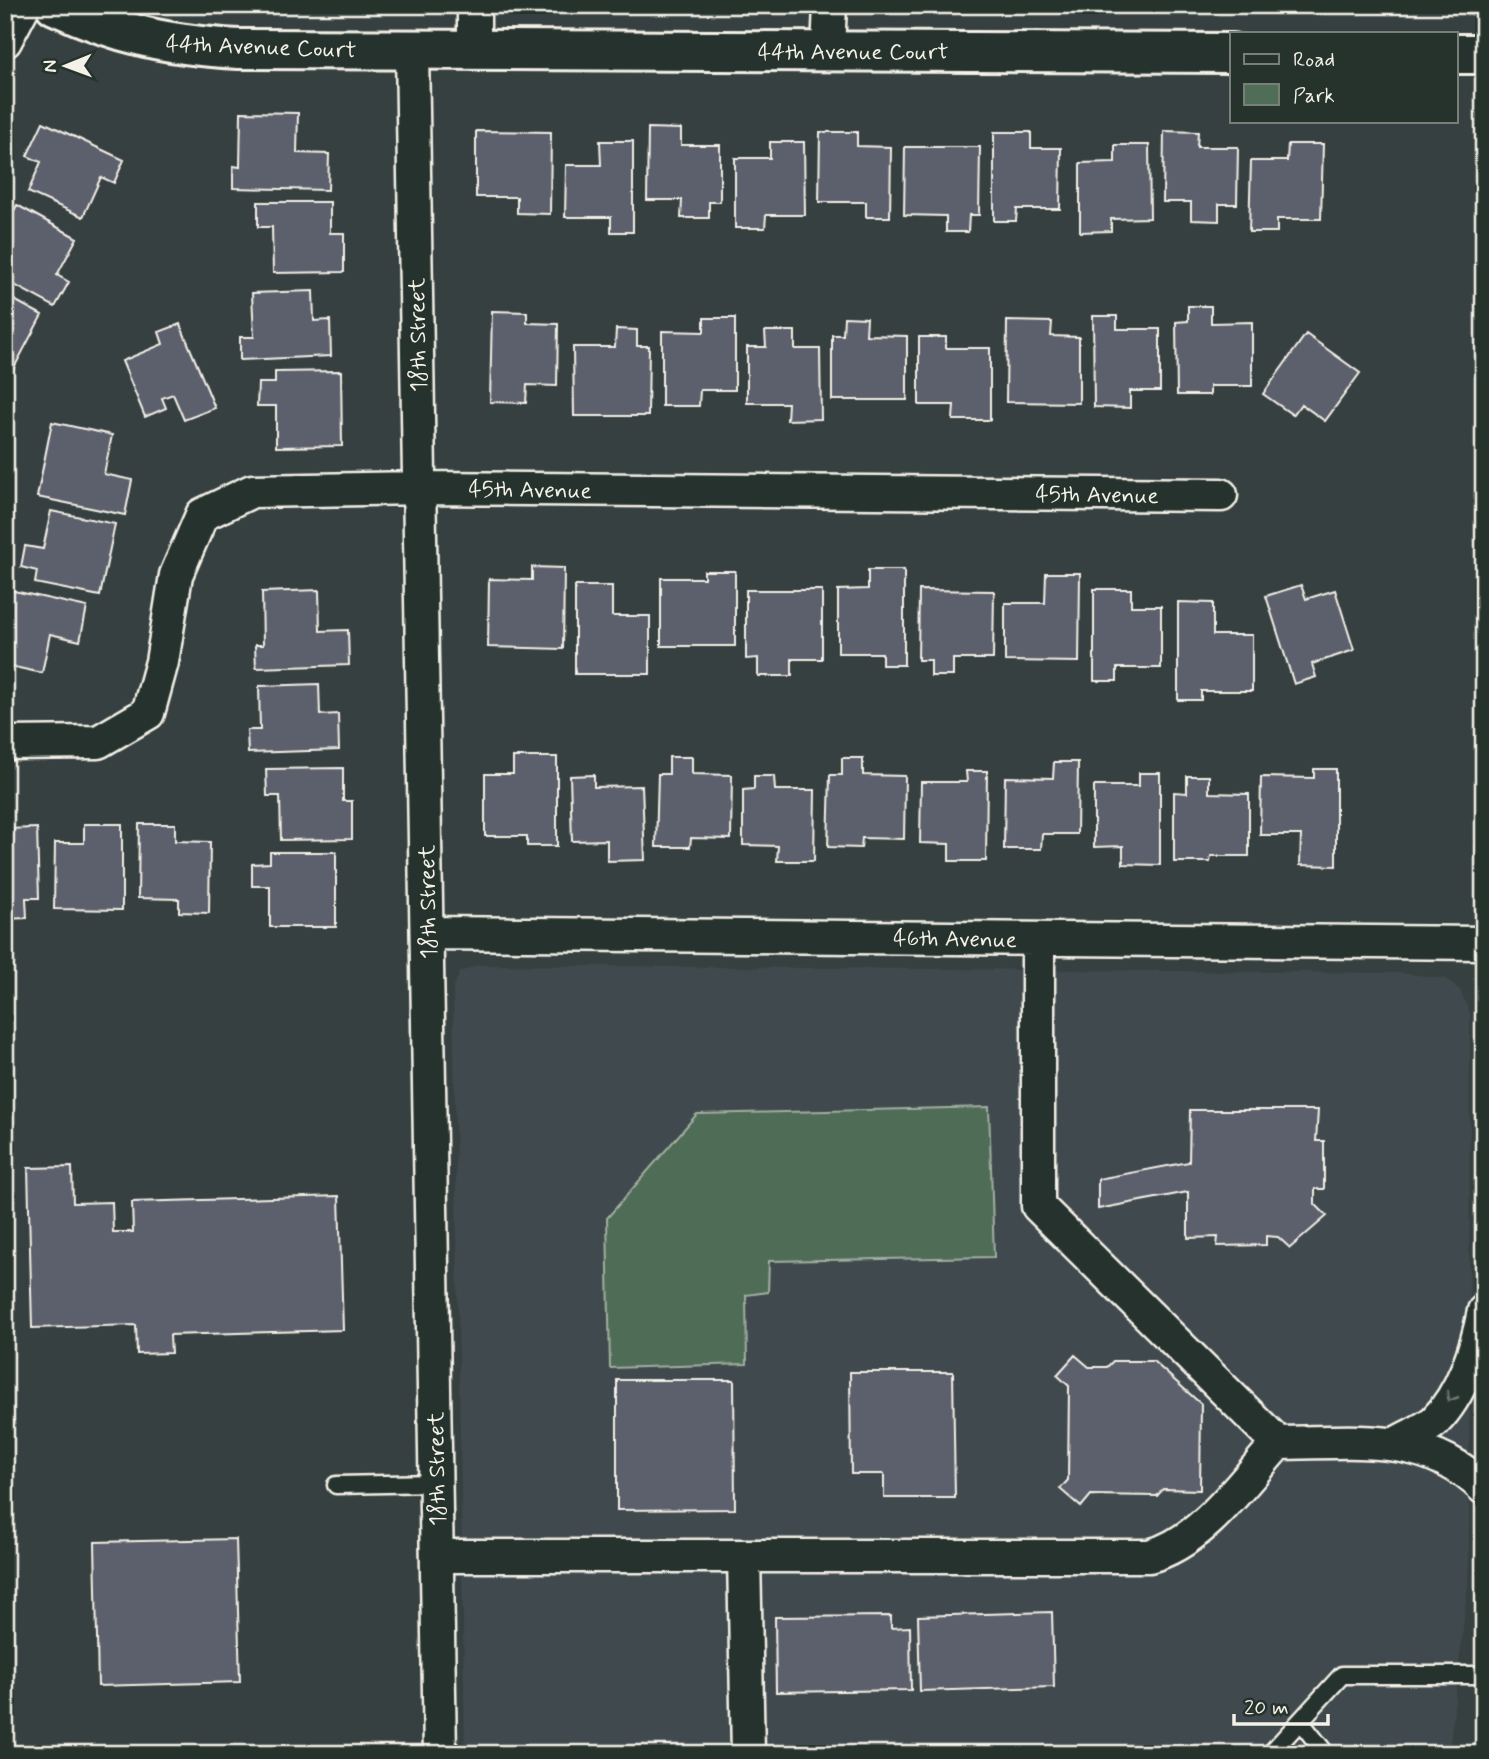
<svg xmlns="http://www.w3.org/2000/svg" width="1489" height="1759" viewBox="0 0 1489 1759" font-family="Mynerve,sans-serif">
	<rect width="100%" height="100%" fill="#364040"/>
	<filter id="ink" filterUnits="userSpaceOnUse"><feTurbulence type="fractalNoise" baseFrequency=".0143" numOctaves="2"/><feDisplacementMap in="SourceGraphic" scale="14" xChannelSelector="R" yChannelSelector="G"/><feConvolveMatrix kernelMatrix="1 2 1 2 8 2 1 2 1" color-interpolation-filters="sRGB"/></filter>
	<g filter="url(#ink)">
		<path fill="#41494d" d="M478 965 1402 973 1446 979 1460 990 1470 1013 1469 1574 1449 1754H465L453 988 460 972Z"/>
		<path fill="#4f6d57" stroke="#a2afa0" stroke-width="2" d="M989 1107 994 1257 769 1261 768 1292 746 1295 747 1364 610 1368 607 1218 697 1114Z"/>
		<path fill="#5c5f6c" stroke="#f4f1e8" stroke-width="2" d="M241 112 298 113 297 153 329 154 328 190 233 188V166L240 167Z
			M43 122 124 160 114 183 101 177 83 217 28 192 41 162 27 156Z
			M648 128 681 129V145H720V202H709V218H681L682 200H647Z
			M476 131 551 132 550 214 517 213V197H476Z
			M1164 131 1198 132 1197 147H1238L1237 204H1219V221L1191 220V202H1163Z
			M820 132H857V146L891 147 890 217H866V202H819Z
			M994 132H1031V148H1061L1060 209H1017L1016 221H994Z
			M600 141H633V232H611V217H565L566 165H601Z
			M770 142H804L805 215H766L765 228H735V158H770Z
			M1288 144H1323L1321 219H1277V232H1249L1251 161H1287Z
			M1115 145H1149L1150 218 1111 219V231L1080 232V163L1115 162Z
			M905 147H980L979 215H969L968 232H946V216L904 215Z
			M258 202H330V233H344V272L273 273 272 227H258Z
			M17 205 77 238 57 275 69 282 55 307 5 280V228Z
			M313 291 314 321 330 320 331 356 240 360V337H254L252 293Z
			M5 295 42 315 7 381 5 380Z
			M1188 306H1211V323L1252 322V386H1210V395H1177L1176 322 1188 321Z
			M492 311 527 312V323L558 324 557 386 527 385 526 403 490 402Z
			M1093 316H1117V329H1160V391H1130V408L1094 407Z
			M844 317 867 318 866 335 907 336V400H832V335H843Z
			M704 318H735V390H700L699 406H662V331L704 332Z
			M1007 321 1052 322 1051 336 1079 337V403L1006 402Z
			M180 324 215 408 184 420 173 394 162 398 166 408 145 417 122 361 163 344 159 332Z
			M616 329 637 330V346H649L648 416H574L573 347H615Z
			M765 331H795V349H820L821 419 787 420 788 403H747V347H766Z
			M1306 334 1360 373 1325 421 1301 404 1293 415 1263 394Z
			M919 337H946V348H990V420H953L954 405H919Z
			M341 371 342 446 276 447V406H257L258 383H275V372Z
			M52 422 112 435 104 474 132 480 125 515 37 497Z
			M51 511 115 524 100 596 35 583 37 571 21 567 25 546 43 549Z
			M532 567 564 568 563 649 488 647 489 579 532 580Z
			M868 570H904V665H882V653H838V590L868 589Z
			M704 571H735V646H661V578H704Z
			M1046 573H1080L1079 662 1005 661V603H1045Z
			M1301 585 1306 599 1335 590 1354 650 1312 664 1316 677 1294 684 1266 596Z
			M575 586H612V616H650V674H575Z
			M5 589 87 607 80 641 50 634 42 673 5 665Z
			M1094 589H1131V606H1161V668H1117V681H1094Z
			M319 590 320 631 348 630 349 665 256 668 255 645H263L262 592Z
			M746 590H822V659H792V676H758V658L746 659Z
			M919 590 994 591 993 659H953V676H931V660H918Z
			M1178 602 1213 603V635H1252V691H1201V700H1178Z
			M319 684 320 715 338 714 339 750 248 753 247 730H260L259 686Z
			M513 757H557V846H527V836H485V774H513Z
			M669 757H692V774L732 775 731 839 691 838 690 847H656L658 774H669Z
			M842 758H863V775L905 776 904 839 862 838 861 848 828 847 830 775H842Z
			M1054 762H1078L1077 834H1042L1041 849H1004L1005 777 1053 778Z
			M343 768V801H352V839L281 840 280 796H267L266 769Z
			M1314 769H1336V866L1300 865 1301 835H1260L1261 777 1314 778Z
			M966 771H987L986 861H949V844L920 843 921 782H967Z
			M1139 773H1160V865L1123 864V846L1094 847V786H1139Z
			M594 775V787L642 786 645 860 607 861V840L572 841 570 776Z
			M754 776H774L775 790H815L814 861H777L778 846 743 845V790L754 789Z
			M1187 776H1209V793L1249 794V856H1211L1210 862H1174V792L1187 793Z
			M84 824H122V910L54 909 55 843H84Z
			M139 824H175V841L210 842 209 913 179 912V899L138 898Z
			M37 828 39 898H26L27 918 5 919V829Z
			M270 852H336V927H270V886H252V864L270 863Z
			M1190 1110H1318L1316 1141H1324V1189H1315V1204L1327 1216 1290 1248 1278 1237 1266 1236V1245L1217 1246 1218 1237 1188 1238V1192L1098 1209V1179L1189 1162Z
			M72 1167 73 1203 112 1202 113 1232H133L132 1202 339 1196 343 1330 170 1335 171 1353 137 1354 136 1325 32 1328 28 1168Z
			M1075 1355 1089 1367H1107L1113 1361H1153L1201 1404 1200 1490 1163 1489 1157 1496 1091 1495 1081 1507 1060 1489 1068 1480 1069 1386 1057 1375Z
			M850 1372H953L955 1498H884V1474H851Z
			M617 1380H734L735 1509 617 1510Z
			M236 1539 240 1682 98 1686 95 1542Z
			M1052 1612 1054 1687 920 1691 918 1616Z
			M891 1616V1628L910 1627 911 1690 776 1692 775 1617Z"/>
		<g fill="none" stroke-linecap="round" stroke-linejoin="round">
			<g stroke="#f4f1e8" stroke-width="21">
				<path id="lane" d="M336 1485 436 1483
					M1300 1721 1326 1754
					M1270 1754 1342 1675H1484"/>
			</g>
			<g stroke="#f4f1e8" stroke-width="37">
				<path id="street" d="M474 5V50
					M5 41 24 5
					M412 50 440 1754
					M828 50 830 5
					M5 743 98 742 148 713 162 662 176 575 202 515 252 491 420 488 1221 495
					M427 933 1484 943
					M1038 939V1206L1278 1443C1354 1443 1425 1430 1484 1488
					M1397 1443C1408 1436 1425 1430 1435 1421 1462 1394 1477 1348 1484 1311
					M437 1556H1149C1201 1543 1243 1482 1278 1443
					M744 1556 748 1754"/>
			</g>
			<g stroke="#f4f1e8" stroke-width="44">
				<path id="secondary" d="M55 5C120 35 168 45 239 49L1232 53
					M1456 54H1484"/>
			</g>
			<use href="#lane" stroke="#26332d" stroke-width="16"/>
			<use href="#street" stroke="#26332d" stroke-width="32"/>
			<use href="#secondary" stroke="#26332d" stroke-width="38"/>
		</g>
		<defs><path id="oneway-chevron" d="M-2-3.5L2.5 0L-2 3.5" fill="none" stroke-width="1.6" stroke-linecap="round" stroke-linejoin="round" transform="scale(1.75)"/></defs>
		<use stroke="#6e766e" href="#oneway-chevron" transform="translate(1451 1397) rotate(122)"/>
	</g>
	<g text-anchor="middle" stroke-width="6" stroke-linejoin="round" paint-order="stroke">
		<g font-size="23" fill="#f4f1e8" stroke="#26332d">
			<text transform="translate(261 46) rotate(2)" y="8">44th Avenue Court</text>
			<text x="853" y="59">44th Avenue Court</text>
			<text transform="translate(417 335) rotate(-91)" y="8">18th Street</text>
			<text transform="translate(530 489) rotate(1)" y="8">45th Avenue</text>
			<text transform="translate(1097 494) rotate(1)" y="8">45th Avenue</text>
			<text transform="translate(427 902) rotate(-91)" y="8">18th Street</text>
			<text transform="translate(955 938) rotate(1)" y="8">46th Avenue</text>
			<text transform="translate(436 1469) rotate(-91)" y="8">18th Street</text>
		</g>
	</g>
	<rect width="1489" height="1759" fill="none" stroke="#26332d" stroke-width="28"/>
	<rect x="14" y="14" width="1461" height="1731" fill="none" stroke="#f4f1e8" stroke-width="2.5" filter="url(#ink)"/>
	<rect x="1230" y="32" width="228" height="91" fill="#26332d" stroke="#787f78" stroke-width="2"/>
	<rect x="1244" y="54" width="35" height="10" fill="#26332d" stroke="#787f78" stroke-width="2"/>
	<text x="1293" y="66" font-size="21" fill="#f4f1e8">Road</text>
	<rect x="1244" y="84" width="35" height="21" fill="#4f6d57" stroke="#787f78" stroke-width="2"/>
	<text x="1293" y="102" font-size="21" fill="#f4f1e8">Park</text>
	<g transform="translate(66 66) rotate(269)" stroke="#26332d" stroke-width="5" paint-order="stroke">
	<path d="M0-5L12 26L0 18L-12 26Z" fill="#f4f1e8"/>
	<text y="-10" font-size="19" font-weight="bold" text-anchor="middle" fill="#f4f1e8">N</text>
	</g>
	<path d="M1234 1714v10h94v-10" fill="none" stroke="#f4f1e8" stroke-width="3.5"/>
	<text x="1244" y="1714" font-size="21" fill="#f4f1e8" stroke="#26332d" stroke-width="5" paint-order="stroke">20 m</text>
</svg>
